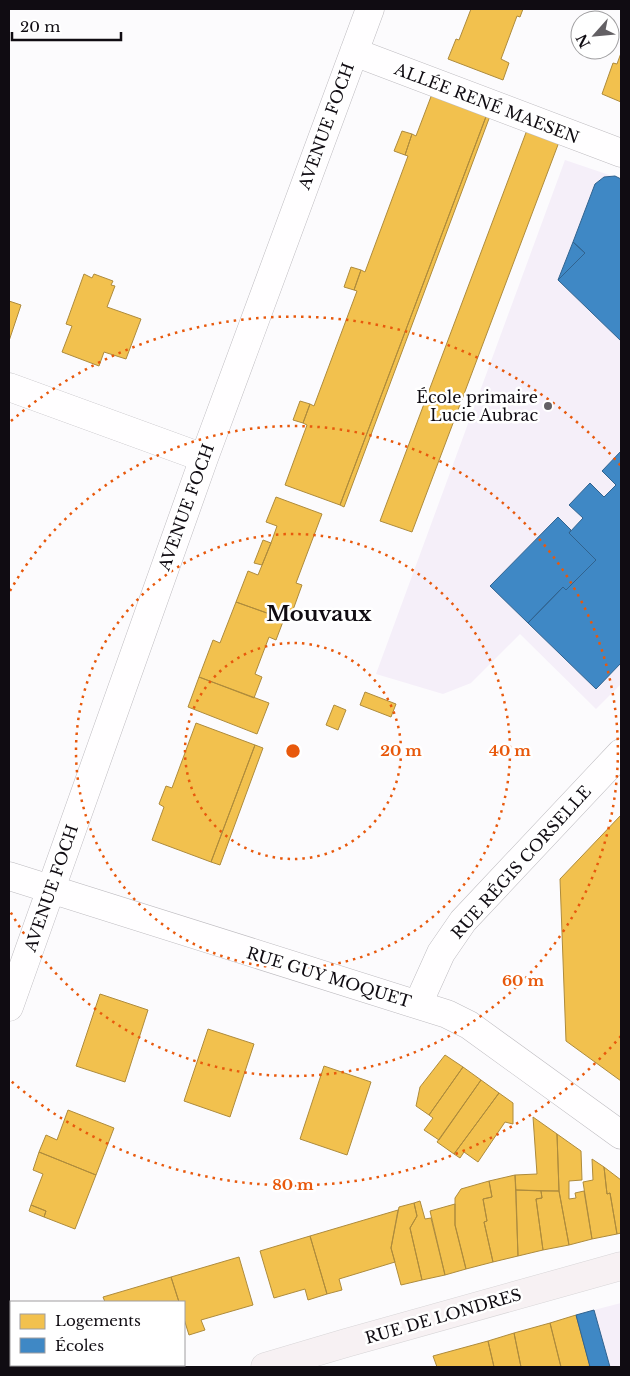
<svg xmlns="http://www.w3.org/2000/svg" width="630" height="1376" viewBox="0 0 630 1376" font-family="'Libre Baskerville',serif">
	<rect width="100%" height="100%" fill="#fcfbfd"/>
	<path fill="#f5eff9" d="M565 160 621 179V684L596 709 520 634 471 683 443 694 376 674Z
		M621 1303V1367H610L594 1310Z"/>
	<path fill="#f2c14e" stroke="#ae8b3c" d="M471 9H523L520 17 517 16 501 59 509 63 503 80 448 59 456 39 459 40Z
		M621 53V102L602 94 613 63 617 64Z
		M432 94 487 114 340 505 285 485 307 425 303 423 310 404 314 406 357 291 354 290 361 270 365 272 408 156 405 155 412 134 416 136Z
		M487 114 490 116 344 507 340 505Z
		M527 130 559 142 412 532 380 521Z
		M402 131 412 134 405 155 394 151Z
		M351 267 361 270 354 290 344 287Z
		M84 274 92 278 94 274 113 281 111 285 115 286 107 307 141 319 126 359 104 352 99 366 62 352 72 326 66 324Z
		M9 301 21 305 9 341Z
		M300 401 310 404 303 423 293 420Z
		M276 497 322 514 296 583 302 585 289 621 236 602 248 571 258 575 271 543 277 526 266 522Z
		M263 540 271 543 262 565 254 563Z
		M236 602 284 619 276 640 269 637 255 674 262 677 254 698 199 677 213 640 220 643Z
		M199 677 269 703 257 734 188 707Z
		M365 692 396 704 391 717 360 705Z
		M334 705 346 710 338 730 326 725Z
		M196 723 255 745 211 862 152 840 164 807 159 804 166 786 172 788Z
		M255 745 263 748 220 865 211 862Z
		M621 815V1081L566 1041 560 879Z
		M100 994 148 1010 125 1082 76 1066Z
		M208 1029 254 1044 230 1117 184 1101Z
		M445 1055 463 1067 429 1115 416 1106 420 1087Z
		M324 1066 371 1082 347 1155 300 1139Z
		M463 1067 481 1080 439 1140 424 1130 433 1118 429 1115Z
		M481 1080 499 1093 454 1154 437 1142Z
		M499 1093 513 1103V1124L505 1122 478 1162 464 1152 460 1158 454 1154Z
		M68 1110 114 1128 96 1175 39 1152 46 1135 57 1140Z
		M533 1117 557 1134 559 1191 516 1190 515 1175 537 1174Z
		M557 1134 581 1151 582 1180 569 1181V1199L576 1198 575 1193 584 1191 592 1239 569 1245 559 1191Z
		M39 1152 96 1175 75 1229 44 1217 46 1211 31 1205 43 1174 33 1170Z
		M592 1159 604 1167 607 1194 610 1193 617 1234 592 1239 583 1182 593 1180Z
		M604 1167 621 1180V1233L617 1234 610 1193 607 1194Z
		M515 1175 518 1256 493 1262 484 1222 487 1221 483 1199 492 1197 489 1181Z
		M489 1181 492 1197 483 1199 487 1221 484 1222 493 1262 466 1269 455 1225V1198L461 1189Z
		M516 1190 541 1191 542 1198 536 1199 543 1250 518 1256Z
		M541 1191H559L569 1245 543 1250 536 1199 542 1198Z
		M420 1201 425 1219 431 1218 445 1275 422 1280 410 1228 417 1216 414 1203Z
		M414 1203 417 1216 410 1228 422 1280 401 1285 391 1248 399 1207Z
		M455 1204V1225L466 1269 445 1275 430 1211Z
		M31 1205 46 1211 44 1217 29 1211Z
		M398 1210 391 1248 395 1262 339 1279 342 1290 327 1294 310 1236Z
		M310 1236 327 1294 308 1300 305 1289 274 1298 260 1251Z
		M239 1257 253 1305 201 1320 205 1330 189 1335 184 1319V1302H179L171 1277Z
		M171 1277 179 1302H105L103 1297Z
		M576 1315 590 1366 584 1367H561L550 1323Z
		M550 1323 561 1367H521L514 1333Z
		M9 1325H11V1365H48L49 1367H9Z
		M514 1333 521 1367H494L488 1341Z
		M488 1341 494 1367H437L433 1356Z"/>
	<path fill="#3f88c5" stroke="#31638f" d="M615 176 621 179V341L558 280 585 253 573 242 595 184 604 177Z
		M573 242 585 253 558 280Z
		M621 451V663L596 689 528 623 563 587 566 590 596 560 569 533 583 518 569 505 590 483 604 497 616 485 602 471Z
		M558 517 571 530 569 533 596 560 566 590 563 587 528 623 490 586Z
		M594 1310 610 1367H590L576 1315Z"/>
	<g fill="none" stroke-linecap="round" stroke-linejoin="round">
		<g stroke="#bebcc0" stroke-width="29">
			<path id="minor" d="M354 52 621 153
				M9 387 204 458
				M9 876 447 1014 469 1025 621 1135
				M418 1004 441 953 463 921 621 753
				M9 1007 204 458 370 9"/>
		</g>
		<g stroke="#d8d6d8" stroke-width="29">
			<path id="major" d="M265 1367 346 1343 621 1266"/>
		</g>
		<use href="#minor" stroke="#fffeff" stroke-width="28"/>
		<use href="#major" stroke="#f7f1f3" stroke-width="28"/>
	</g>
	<g fill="none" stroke="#e8590c" stroke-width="2.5" stroke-dasharray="2.5 5">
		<circle cx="293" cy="751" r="108"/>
		<circle cx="293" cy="751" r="217"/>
		<path d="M10 591A325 325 0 1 1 10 911"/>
		<path d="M621 1036A434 434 0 0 1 11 1081M11 421A434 434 0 0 1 621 466"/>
	</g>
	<circle fill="#636064" stroke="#fff" stroke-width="2" cx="548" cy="406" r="5"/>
	<g text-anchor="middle" stroke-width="5" stroke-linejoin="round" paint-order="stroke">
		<g font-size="16" fill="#100c12" stroke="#fff">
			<text transform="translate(487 103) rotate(21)" y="6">ALLÉE RENÉ MAESEN</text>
			<text transform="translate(326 126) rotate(-70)" y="6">AVENUE FOCH</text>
			<text transform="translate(186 507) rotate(-70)" y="6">AVENUE FOCH</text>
			<text transform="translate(521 862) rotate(-48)" y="6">RUE RÉGIS CORSELLE</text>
			<text transform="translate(51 888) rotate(-71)" y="6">AVENUE FOCH</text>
			<text transform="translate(329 977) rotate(17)" y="6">RUE GUY MOQUET</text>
			<text transform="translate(443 1316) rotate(-16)" y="6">RUE DE LONDRES</text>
		</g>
		<g font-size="16" fill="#100c12" stroke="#fff" text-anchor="end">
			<text x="538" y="403">École primaire<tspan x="538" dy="18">Lucie Aubrac</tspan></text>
		</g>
		<g font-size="21" font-weight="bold" fill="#100c12" stroke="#fff">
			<text x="319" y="621">Mouvaux</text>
		</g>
	</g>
	<circle cx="293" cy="751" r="8" fill="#e8590c" stroke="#fff" stroke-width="2.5"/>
	<g font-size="15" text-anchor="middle" font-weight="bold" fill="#e8590c" stroke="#fff" stroke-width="5" stroke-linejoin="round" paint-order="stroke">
		<text x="401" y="756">20 m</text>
		<text x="510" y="756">40 m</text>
		<text x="523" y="986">60 m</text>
		<text x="293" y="1190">80 m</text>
	</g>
	<rect width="630" height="1376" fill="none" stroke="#100c12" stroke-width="20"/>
	<rect x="10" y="1301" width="175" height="65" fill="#ffffff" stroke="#9f9ea0"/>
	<rect x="20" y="1314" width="25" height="15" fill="#f2c14e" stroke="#9f9ea0"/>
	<text x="55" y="1326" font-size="15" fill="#100c12">Logements</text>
	<rect x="20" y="1338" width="25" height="15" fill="#3f88c5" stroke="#9f9ea0"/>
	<text x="55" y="1351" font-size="15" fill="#100c12">Écoles</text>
	<g transform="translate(595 35) rotate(243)"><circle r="24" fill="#ffffff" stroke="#9f9ea0"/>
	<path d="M0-4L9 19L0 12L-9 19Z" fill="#636064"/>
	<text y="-8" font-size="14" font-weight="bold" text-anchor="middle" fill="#100c12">N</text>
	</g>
	<path d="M12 32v8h109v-8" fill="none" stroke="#100c12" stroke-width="2.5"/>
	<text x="20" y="32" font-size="15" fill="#100c12" stroke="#ffffff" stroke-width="4" paint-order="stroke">20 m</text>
</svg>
